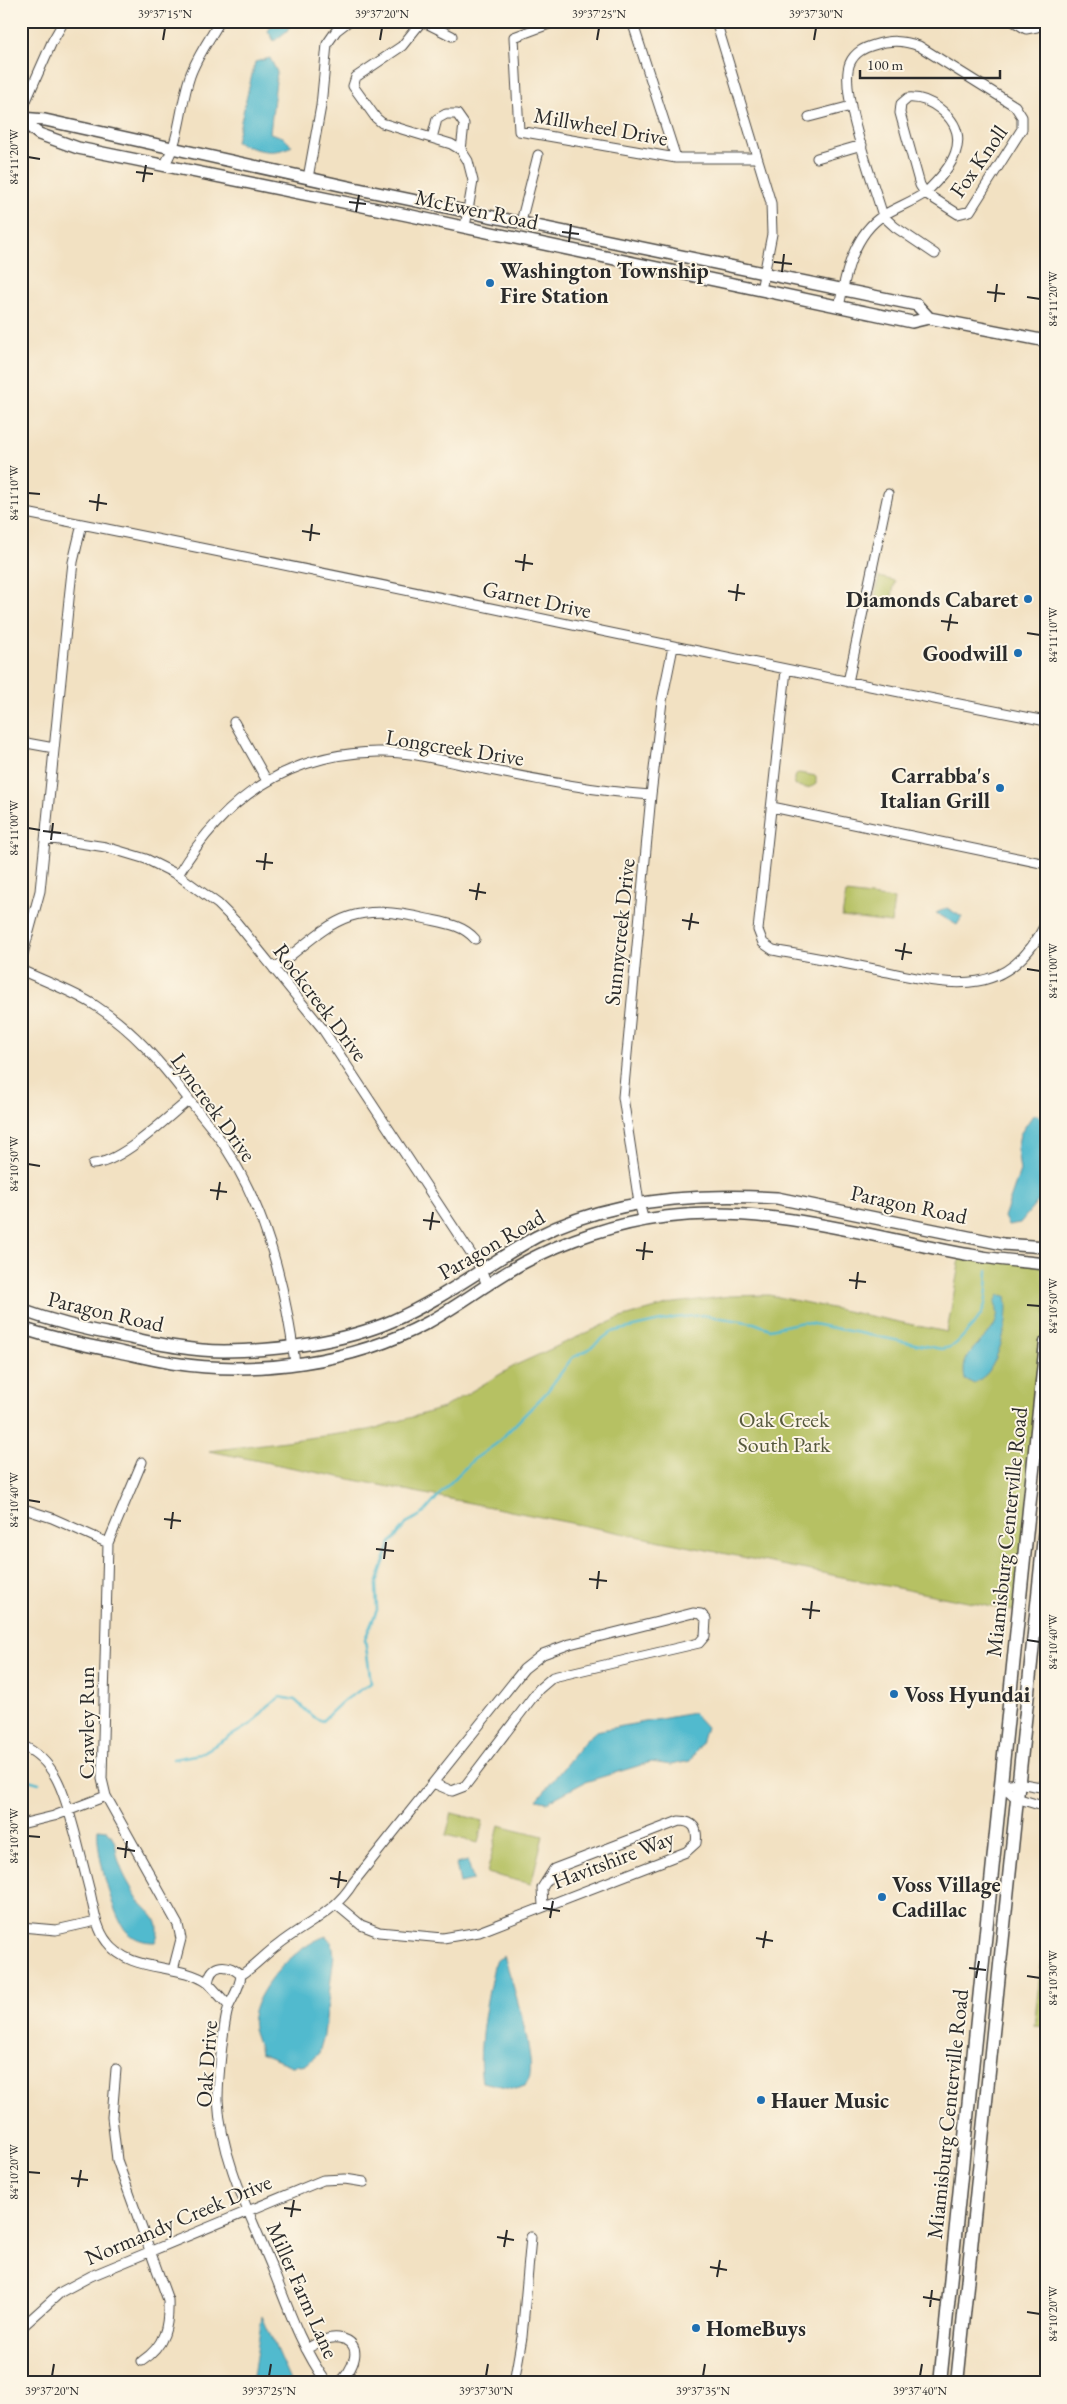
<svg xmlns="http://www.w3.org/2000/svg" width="1067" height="2404" viewBox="0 0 1067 2404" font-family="'EB Garamond',serif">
	<rect width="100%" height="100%" fill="#fcf5e5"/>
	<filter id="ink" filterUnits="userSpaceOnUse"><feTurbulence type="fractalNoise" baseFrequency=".02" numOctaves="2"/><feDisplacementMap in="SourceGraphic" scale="10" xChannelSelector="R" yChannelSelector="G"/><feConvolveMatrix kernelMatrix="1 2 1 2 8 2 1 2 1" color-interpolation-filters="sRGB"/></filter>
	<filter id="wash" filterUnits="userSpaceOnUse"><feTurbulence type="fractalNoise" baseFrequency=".0096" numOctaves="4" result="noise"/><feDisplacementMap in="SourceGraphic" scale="20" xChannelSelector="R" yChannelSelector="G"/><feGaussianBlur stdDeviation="1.12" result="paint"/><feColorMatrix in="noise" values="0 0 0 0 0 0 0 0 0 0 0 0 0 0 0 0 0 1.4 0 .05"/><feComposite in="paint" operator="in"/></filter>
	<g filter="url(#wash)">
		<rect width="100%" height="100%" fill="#f2e1c2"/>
		<path fill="#b6c163" stroke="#707647" d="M879 577 895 581 890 605 874 601Z
			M799 773 816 776V784C808 790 802 788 794 784V777Z
			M846 893 894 899 891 923 842 917Z
			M961 1253 1046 1264V1343L1018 1612 209 1451 369 1430 443 1408 516 1365 617 1319 674 1303 730 1296 769 1295 947 1332Z
			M452 1813 483 1821 478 1843 446 1835Z
			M499 1825 543 1836 531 1884 487 1873Z
			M1042 1957H1046V2027L1034 2026Z"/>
		<path fill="#51bace" stroke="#3e727c" d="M274 21H292L287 31 274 41 268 31Z
			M270 58 277 72 270 133 283 137 292 146C273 156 255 150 236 142L255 62Z
			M947 908 962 917 957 925 936 913Z
			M1033 1115H1038C1040 1118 1044 1122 1045 1125 1050 1136 1042 1177 1044 1194L1020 1223 1008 1225 1004 1217 1020 1171 1017 1149 1020 1134Z
			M999 1295 1006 1296C1010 1318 1001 1352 989 1371 986 1376 978 1380 974 1384L965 1379C956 1342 1009 1338 995 1302Z
			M693 1713 706 1727 701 1744 690 1761 671 1765 651 1762 585 1782 547 1802 537 1800 585 1741 596 1731Z
			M98 1829 107 1830C118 1841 115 1852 120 1865 124 1877 132 1889 138 1899 143 1908 154 1913 157 1923 159 1930 158 1936 155 1942 144 1942 136 1940 127 1932 113 1918 95 1849 98 1829Z
			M468 1861 473 1880 460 1883 456 1864Z
			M326 1936 332 1943 334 1955 324 2035 319 2053 307 2064 292 2066 260 2053C258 2040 250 2029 253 2016 259 1984 297 1946 326 1936Z
			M504 1956C512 1981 534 2051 530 2075 530 2078 526 2083 525 2086L515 2089 482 2082C476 2048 488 1995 495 1961Z
			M262 2316 290 2381 292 2383H252Z"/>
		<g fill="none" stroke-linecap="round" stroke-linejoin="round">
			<path stroke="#51bace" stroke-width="2.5" d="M173 1759 200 1754 253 1723 268 1706 280 1697 295 1700 312 1716 322 1721 342 1702 371 1683 365 1639 377 1610 376 1585 390 1544 408 1522 424 1513 446 1487 473 1460 496 1444 546 1393 572 1358 588 1350 611 1332 674 1318 702 1315 754 1323 770 1329 803 1322 941 1349C955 1347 957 1343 966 1333 989 1310 986 1302 988 1271
				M21 1778 39 1783"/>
		</g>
	</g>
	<g filter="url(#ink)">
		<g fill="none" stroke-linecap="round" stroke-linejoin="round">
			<g stroke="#494642" stroke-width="11">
				<path id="minor" d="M422 21 402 46 356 77 353 86 376 118 382 123 451 144 461 150 468 161 473 181 465 227
					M422 21 452 36
					M557 21 514 37 519 131 676 158H757
					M632 21 676 158
					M716 21 771 203 772 234 761 290
					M1013 21 1026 29 1037 27 1040 21
					M908 98C920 97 931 102 940 109 976 137 950 170 925 193L920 185 900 113 901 104Z
					M21 112 52 42 64 21
					M809 117 851 106
					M432 138 437 119 446 114H457L464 124 461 150
					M817 158 862 145
					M165 164C181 137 180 105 190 76 197 56 210 39 220 21
					M308 178 321 106 327 44 336 31 349 21
					M521 222 538 155
					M839 307C845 275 854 233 884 215 897 207 912 202 925 193L958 214 970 211 1022 129V117L1015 106 919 46C902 40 890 40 874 45 864 48 855 52 850 63 838 90 874 184 883 216L895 227 935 254
					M21 512C363 579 704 655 1046 721
					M786 670 758 930 763 943 773 950C806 956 840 962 874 969 945 984 1006 1004 1046 923
					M848 682 888 494
					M234 722 267 781
					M21 742 54 748
					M772 807 1046 864
					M46 838 106 847 146 859 178 875 218 904 237 923 322 1028 481 1269 487 1286
					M178 875C223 799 288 753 378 752 411 751 443 761 475 767 534 779 591 791 651 795
					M21 961 40 891 69 599 73 562 82 524
					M274 969C333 922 347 900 427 919 445 923 463 925 475 939
					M21 970C46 982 73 991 96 1006 133 1030 161 1063 187 1097 198 1112 211 1126 222 1142 266 1209 285 1283 295 1363
					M93 1164C122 1162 165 1119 189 1100
					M644 1221 639 1203 623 1097 651 795 662 701 673 647
					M142 1462 108 1543 102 1779 106 1796 178 1925 181 1939 173 1970
					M21 1508 52 1518 108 1543
					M21 1745C58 1761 65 1798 75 1833 80 1852 85 1872 90 1892 94 1909 96 1928 107 1942 131 1974 178 1962 208 1983
					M1002 1785 1016 1798 1046 1807
					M1002 1785 1018 1783 1046 1788
					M21 1824 54 1816 106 1796
					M337 1905 361 1925 379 1932 443 1938 479 1932 686 1852 696 1843C698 1829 694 1821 679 1821L554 1869 542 1888 543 1906
					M21 1927 56 1930 96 1921
					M241 1975C254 1967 265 1954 278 1945 304 1924 335 1913 353 1883L524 1669 543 1654 570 1644 693 1613 701 1614 706 1619 705 1636 699 1643 553 1677 539 1689 465 1786 452 1791 433 1783
					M229 2006 208 1983C211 1962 228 1963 241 1975 240 1987 234 1995 229 2006 223 2022 218 2082 218 2100 221 2159 251 2216 273 2270 288 2308 302 2349 327 2383
					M116 2069 112 2117 117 2160 168 2300C169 2326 165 2346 142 2361
					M21 2328 61 2292 91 2276 323 2180 345 2179 364 2182
					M306 2349C316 2344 327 2336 339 2338 367 2342 352 2372 339 2383
					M514 2383 522 2337 531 2237"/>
			</g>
			<g stroke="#494642" stroke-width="14">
				<path id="tertiary" d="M21 118 45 120 349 187 917 305 929 318
					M21 120 39 134 78 148 407 215 912 322 929 318 1046 341
					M21 1310C54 1322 87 1330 121 1336 155 1343 189 1351 224 1351 276 1351 344 1342 392 1321 443 1299 487 1264 536 1237 608 1199 699 1193 777 1198L1003 1244 1046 1247
					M21 1328C52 1338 83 1345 115 1351 134 1355 153 1360 172 1363 256 1376 353 1363 427 1323 460 1305 490 1281 523 1263 566 1240 617 1223 665 1217 773 1204 867 1237 971 1255 996 1260 1021 1261 1046 1264"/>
			</g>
			<g stroke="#494642" stroke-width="15">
				<path id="secondary" d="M940 2383 1046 1342
					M957 2383 1046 1517"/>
			</g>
			<use href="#minor" stroke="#fff" stroke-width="9"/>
			<use href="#tertiary" stroke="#fff" stroke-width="11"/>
			<use href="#secondary" stroke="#fff" stroke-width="12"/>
		</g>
	</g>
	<path fill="none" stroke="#2b2b2b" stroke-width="2" d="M163 40 165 28M380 40 382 28M597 40 599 28M814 40 816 28M28 157 40 159M136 172 153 174M143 182 146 165M349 202 366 204M356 212 359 195M562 232 579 234M569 242 571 224M774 262 792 264M782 272 784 254M987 292 1005 294M1027 297 1040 299M995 302 997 284M28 493 40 494M89 501 107 504M97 511 99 494M302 531 320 534M310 541 312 524M515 561 533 564M523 571 525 554M728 591 745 594M736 601 738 584M941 621 958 623M948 631 951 614M1027 633 1040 635M28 828 40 830M43 831 61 833M51 840 53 823M256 861 273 863M264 870 266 853M469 890 486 893M476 900 479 883M682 920 699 923M689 930 692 913M895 950 912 953M902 960 905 943M1027 969 1040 971M28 1164 40 1166M210 1190 227 1192M217 1200 220 1182M423 1220 440 1222M430 1230 433 1212M636 1250 653 1252M643 1260 645 1242M849 1280 866 1282M856 1289 858 1272M1027 1305 1040 1306M28 1500 40 1502M164 1519 181 1521M171 1529 173 1512M376 1549 394 1551M384 1559 386 1542M589 1579 607 1581M597 1589 599 1571M802 1609 820 1611M810 1619 812 1601M1027 1640 1040 1642M28 1836 40 1837M117 1848 135 1851M125 1858 127 1841M330 1878 347 1881M338 1888 340 1871M543 1908 560 1911M550 1918 553 1901M756 1938 773 1941M763 1948 766 1931M969 1968 986 1970M1027 1976 1040 1978M976 1978 979 1961M28 2172 40 2173M71 2178 88 2180M78 2187 81 2170M284 2208 301 2210M291 2217 294 2200M497 2237 514 2240M504 2247 507 2230M710 2267 727 2270M717 2277 720 2260M923 2297 940 2300M930 2307 932 2290M1027 2312 1040 2314M52 2376 54 2364M269 2376 271 2364M486 2376 488 2364M703 2376 705 2364M920 2376 922 2364"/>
	<g fill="#1f6fb2" stroke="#fcf5e5" stroke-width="2">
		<circle cx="490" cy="283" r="5"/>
		<circle cx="1028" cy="599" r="5"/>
		<circle cx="1018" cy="653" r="5"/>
		<circle cx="1000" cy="788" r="5"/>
		<circle cx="894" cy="1694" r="5"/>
		<circle cx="882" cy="1897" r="5"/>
		<circle cx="761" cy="2100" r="5"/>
		<circle cx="696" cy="2328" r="5"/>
	</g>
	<g text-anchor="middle" stroke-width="4" stroke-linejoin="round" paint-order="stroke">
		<g font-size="22" fill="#2b2b2b" stroke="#fcf5e5">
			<text transform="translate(601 126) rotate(10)" y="8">Millwheel Drive</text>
			<text transform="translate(978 161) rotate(-55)" y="8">Fox Knoll</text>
			<text transform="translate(477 209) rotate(12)" y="8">McEwen Road</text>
			<text transform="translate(537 599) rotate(12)" y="8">Garnet Drive</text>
			<text transform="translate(455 747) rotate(9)" y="8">Longcreek Drive</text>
			<text transform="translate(619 932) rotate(-84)" y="8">Sunnycreek Drive</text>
			<text transform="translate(321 1002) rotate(53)" y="8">Rockcreek Drive</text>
			<text transform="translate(214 1107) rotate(54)" y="8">Lyncreek Drive</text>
			<text transform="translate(909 1204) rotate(12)" y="8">Paragon Road</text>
			<text transform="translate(491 1244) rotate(-30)" y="8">Paragon Road</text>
			<text transform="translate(106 1311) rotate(13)" y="8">Paragon Road</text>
			<text transform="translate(1006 1532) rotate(-84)" y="8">Miamisburg Centerville Road</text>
			<text transform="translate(86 1723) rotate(-90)" y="8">Crawley Run</text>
			<text transform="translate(613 1859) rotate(-21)" y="8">Havitshire Way</text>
			<text transform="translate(206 2064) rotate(-86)" y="8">Oak Drive</text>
			<text transform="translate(947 2114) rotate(-84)" y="8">Miamisburg Centerville Road</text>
			<text transform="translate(178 2219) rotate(-23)" y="8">Normandy Creek Drive</text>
			<text transform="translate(303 2290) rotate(66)" y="8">Miller Farm Lane</text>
		</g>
		<g font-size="22" font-weight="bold" fill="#2b2b2b" stroke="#fcf5e5" text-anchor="start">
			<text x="500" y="278">Washington Township<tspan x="500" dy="25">Fire Station</tspan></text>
			<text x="1018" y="607" text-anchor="end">Diamonds Cabaret</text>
			<text x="1008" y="661" text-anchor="end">Goodwill</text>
			<text x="990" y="783" text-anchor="end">Carrabba's<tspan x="990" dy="25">Italian Grill</tspan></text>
			<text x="904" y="1702">Voss Hyundai</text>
			<text x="892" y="1892">Voss Village<tspan x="892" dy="25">Cadillac</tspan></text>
			<text x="771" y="2108">Hauer Music</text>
			<text x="706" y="2336">HomeBuys</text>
		</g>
		<g font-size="22" fill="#55583c" stroke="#fcf5e5">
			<text x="784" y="1427">Oak Creek<tspan x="784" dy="25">South Park</tspan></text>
		</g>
	</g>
	<rect width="1067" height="2404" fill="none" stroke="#fcf5e5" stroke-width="55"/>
	<path d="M860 70v8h140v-8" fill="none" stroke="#2b2b2b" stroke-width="2.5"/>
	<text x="867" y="70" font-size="15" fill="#2b2b2b" stroke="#fcf5e5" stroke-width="4" paint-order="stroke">100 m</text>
	<rect x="28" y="28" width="1012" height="2348" fill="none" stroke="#2b2b2b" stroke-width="2"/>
	<g font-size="12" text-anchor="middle" fill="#2b2b2b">
		<text x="165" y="18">39°37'15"N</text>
		<text x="382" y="18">39°37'20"N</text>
		<text x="599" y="18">39°37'25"N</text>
		<text x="816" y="18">39°37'30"N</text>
		<text transform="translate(14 157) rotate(-90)" y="4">84°11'20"W</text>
		<text transform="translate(1053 299) rotate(-90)" y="4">84°11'20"W</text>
		<text transform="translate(14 493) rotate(-90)" y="4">84°11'10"W</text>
		<text transform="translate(1053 635) rotate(-90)" y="4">84°11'10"W</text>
		<text transform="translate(14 828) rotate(-90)" y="4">84°11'00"W</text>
		<text transform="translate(1053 971) rotate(-90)" y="4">84°11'00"W</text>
		<text transform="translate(14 1164) rotate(-90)" y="4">84°10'50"W</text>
		<text transform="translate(1053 1306) rotate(-90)" y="4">84°10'50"W</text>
		<text transform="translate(14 1500) rotate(-90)" y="4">84°10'40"W</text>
		<text transform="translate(1053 1642) rotate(-90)" y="4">84°10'40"W</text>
		<text transform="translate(14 1836) rotate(-90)" y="4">84°10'30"W</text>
		<text transform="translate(1053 1978) rotate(-90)" y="4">84°10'30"W</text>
		<text transform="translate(14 2172) rotate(-90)" y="4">84°10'20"W</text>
		<text transform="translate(1053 2314) rotate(-90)" y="4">84°10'20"W</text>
		<text x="52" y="2395">39°37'20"N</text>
		<text x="269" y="2395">39°37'25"N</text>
		<text x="486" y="2395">39°37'30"N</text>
		<text x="703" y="2395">39°37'35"N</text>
		<text x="920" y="2395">39°37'40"N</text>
	</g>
</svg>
